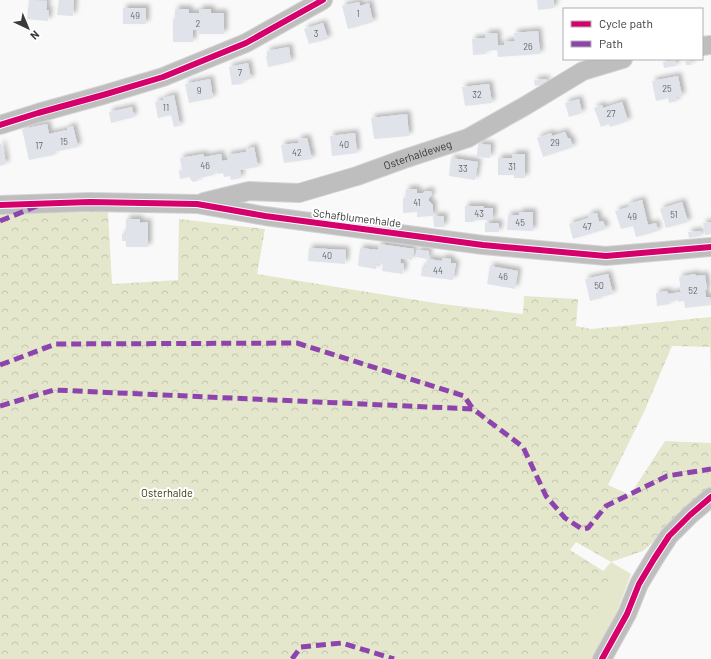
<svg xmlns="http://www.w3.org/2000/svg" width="711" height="659" viewBox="0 0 711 659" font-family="Barlow,sans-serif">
	<defs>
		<pattern id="forest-crowns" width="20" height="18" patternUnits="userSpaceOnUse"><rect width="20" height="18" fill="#e4e7cc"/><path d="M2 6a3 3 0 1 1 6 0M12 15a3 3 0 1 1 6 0" fill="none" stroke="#c4c7b0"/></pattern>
		<filter id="shadow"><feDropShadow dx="3.5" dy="-3.5" stdDeviation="2" flood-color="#0004"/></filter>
	</defs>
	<rect width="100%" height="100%" fill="#f9f9f9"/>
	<path fill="#e4e7cc" d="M611 562 631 574 610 630 597 659H536L530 656Z"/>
	<path fill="url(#forest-crowns)" d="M108 212 112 284 178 280 179 219 265 229 257 274 435 303 523 314 524 296 578 299 576 326 591 329 711 317V378L710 347 672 346 644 412 608 485 630 495 665 441 711 443V491L643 551 611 562 576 542 570 550 610 575 579 659H0V214Z"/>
	<path fill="#e0e3ea" filter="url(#shadow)" d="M29 0 47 1 46 10H49L48 21 27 19Z
		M59 0H74L73 16 57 15Z
		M537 0H554V8L538 10Z
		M359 2 360 6 369 3 373 22 348 29 342 6Z
		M123 8H146V24H123Z
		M175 9H189V13H199V9H211V13H224V34H199V30H193V42H173V19H175Z
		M323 23 328 39 309 44 304 29Z
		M538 31 540 54 498 57 497 50 485 51 486 54 473 55 472 39 485 38V34L497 33 498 46 504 45V42L515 41 514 33Z
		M289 47 291 62 268 67 266 56H267V51Z
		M675 60 676 66 664 68 663 62Z
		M685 61H691V65H686Z
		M248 63 251 79 241 81 242 84 232 85 229 67Z
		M678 76 682 96 676 97 677 101 669 103 668 98 656 101 652 81Z
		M210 79 213 98 189 103 185 84Z
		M546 79 547 84 535 86 534 80Z
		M489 84 492 103 465 106 462 87Z
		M174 95 180 126 174 127 171 115 158 118 155 102 164 100 163 98Z
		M579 99 582 113 569 117 565 103Z
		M622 102 628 121 610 127 609 124 601 127 594 108 602 105 603 108Z
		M132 107 134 117 111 123 109 112Z
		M407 114 409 136 374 139 371 118Z
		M47 124 49 134 67 130V128L73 126 78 147 53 152 54 155 29 160 22 129Z
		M565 132 568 139 570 138 573 147 543 157 537 138 551 133 552 136Z
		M355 133 357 153 332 156 330 136Z
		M307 138 312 159 284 163 281 145 299 143 298 139Z
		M0 144H2L6 164 0 166Z
		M478 144 491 145 490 158 477 157Z
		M254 147 258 167 240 170 241 178 231 180 230 176 224 177 223 173 218 174 217 171 213 172 214 175 199 178 197 181 193 182 190 179V177L180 179 179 171 182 170 180 158 204 154V157L221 154 222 161 228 160 227 155 246 152V149Z
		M512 154H525V178H514V175H498V158H512Z
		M451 158 478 162 475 180 449 176Z
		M406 189H417V193H423L426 191H429L432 192 431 196 429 198V201L433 205V216L417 217V212L403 213V198H406Z
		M642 200 648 225 656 223 658 231 636 237 633 226 621 229 615 211 629 207 628 204Z
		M682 202 688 222 666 228 660 209Z
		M465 206H484V208H493V220H474V222H465Z
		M519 212H533V231L507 230 508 215H519Z
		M597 213 599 222 603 221 606 229 573 239 569 224 589 218 588 215Z
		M433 216H444V227H434Z
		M126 219H140V223L148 222V247H126V241H122V234H126Z
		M711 222V234L705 235 703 223Z
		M485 223H499V232H485Z
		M700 231 701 236 689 238 688 232Z
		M379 244 414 249 412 260 401 258 400 263 404 264 403 274 382 271 383 264 377 263 376 269 358 266 360 248 378 250Z
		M309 248 346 250 345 264 308 261Z
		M417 250 429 251 428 259 442 261V258L451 259V263H456L453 280 421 276 422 267H426L427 259 416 257Z
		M490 266 518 271 515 289 487 284Z
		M608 274 613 294 601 297V298L590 301 585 279Z
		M695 274 696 276 705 275 707 289 705 290 706 297H710L711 305 685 308 684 301 678 302V300L669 302 670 304 657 306 656 293 667 291 668 294 681 292 679 277Z"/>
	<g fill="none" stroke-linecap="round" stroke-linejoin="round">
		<g stroke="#d3d3d3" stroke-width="20">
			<g id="minor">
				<path d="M702 46 711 45"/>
				<path d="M0 125 38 113 103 95 163 77 246 43 323 0"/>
				<path id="s1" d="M204 202 249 191 299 193 357 176 404 159 468 138 525 106 583 71 623 59"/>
				<path d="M0 205 90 202 197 204 265 216 483 245 606 256 711 247"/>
				<path d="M602 659 627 614 639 584 654 559 669 536 690 515 711 497"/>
			</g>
		</g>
		<use href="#minor" stroke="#bebebe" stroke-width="18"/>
		<path stroke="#8e44ad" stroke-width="5" stroke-dasharray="10 5" stroke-linecap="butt" d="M0 221 37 206
			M0 365 56 344 297 343 464 396 473 409
			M0 406 54 390 473 409 523 447 546 496 565 518 582 529 588 528 606 506 667 476 711 469
			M292 659 301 647 342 643 394 659"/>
		<g stroke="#fff" stroke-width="8">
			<path id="cycleway" d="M0 125 38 113 103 95 163 77 246 43 323 0
				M0 205 90 202 197 204 265 216 483 245 606 256 711 247
				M602 659 627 614 639 584 654 559 669 536 690 515 711 497"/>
		</g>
		<use href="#cycleway" stroke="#d6006c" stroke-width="6"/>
	</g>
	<g text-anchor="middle" stroke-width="4" stroke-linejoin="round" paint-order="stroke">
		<g font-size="9" fill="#656668">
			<text x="358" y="17">1</text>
			<text x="135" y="19">49</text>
			<text x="198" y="27">2</text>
			<text x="316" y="37">3</text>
			<text x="528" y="50">26</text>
			<text x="240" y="76">7</text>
			<text x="667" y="92">25</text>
			<text x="199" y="94">9</text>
			<text x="477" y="98">32</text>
			<text x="166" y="111">11</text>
			<text x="611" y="117">27</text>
			<text x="64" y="145">15</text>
			<text x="555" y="146">29</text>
			<text x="344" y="148">40</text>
			<text x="39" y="149">17</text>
			<text x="297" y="156">42</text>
			<text x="205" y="169">46</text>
			<text x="512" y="170">31</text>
			<text x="463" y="172">33</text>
			<text x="417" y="206">41</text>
			<text x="479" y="217">43</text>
			<text x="674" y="218">51</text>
			<text x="632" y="220">49</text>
			<text x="520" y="226">45</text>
			<text x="587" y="230">47</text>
			<text x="327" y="259">40</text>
			<text x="438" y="274">44</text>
			<text x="503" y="280">46</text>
			<text x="599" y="289">50</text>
			<text x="693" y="294">52</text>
		</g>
		<g font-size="11" fill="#3a3a3b" stroke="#fff">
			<text dy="4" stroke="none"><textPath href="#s1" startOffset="221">Osterhaldeweg</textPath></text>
			<text transform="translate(357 218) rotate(7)" y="4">Schafblumenhalde</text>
		</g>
		<g font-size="11" fill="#36390e" stroke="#fff">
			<text x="167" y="497">Osterhalde</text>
		</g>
	</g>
	<rect x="563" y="8" width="140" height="52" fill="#ffffff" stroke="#b0b0b1"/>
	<rect x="571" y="21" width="20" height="6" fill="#d6006c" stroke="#b0b0b1"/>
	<text x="599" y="28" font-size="12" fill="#3a3a3b">Cycle path</text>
	<rect x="571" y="41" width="20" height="6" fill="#8e44ad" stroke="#b0b0b1"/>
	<text x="599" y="48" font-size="12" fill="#3a3a3b">Path</text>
	<g transform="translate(28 28) rotate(136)" stroke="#ffffff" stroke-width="3" paint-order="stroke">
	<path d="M0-3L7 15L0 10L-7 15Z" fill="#3a3a3b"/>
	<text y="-6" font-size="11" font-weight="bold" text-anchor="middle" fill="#3a3a3b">N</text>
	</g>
</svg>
